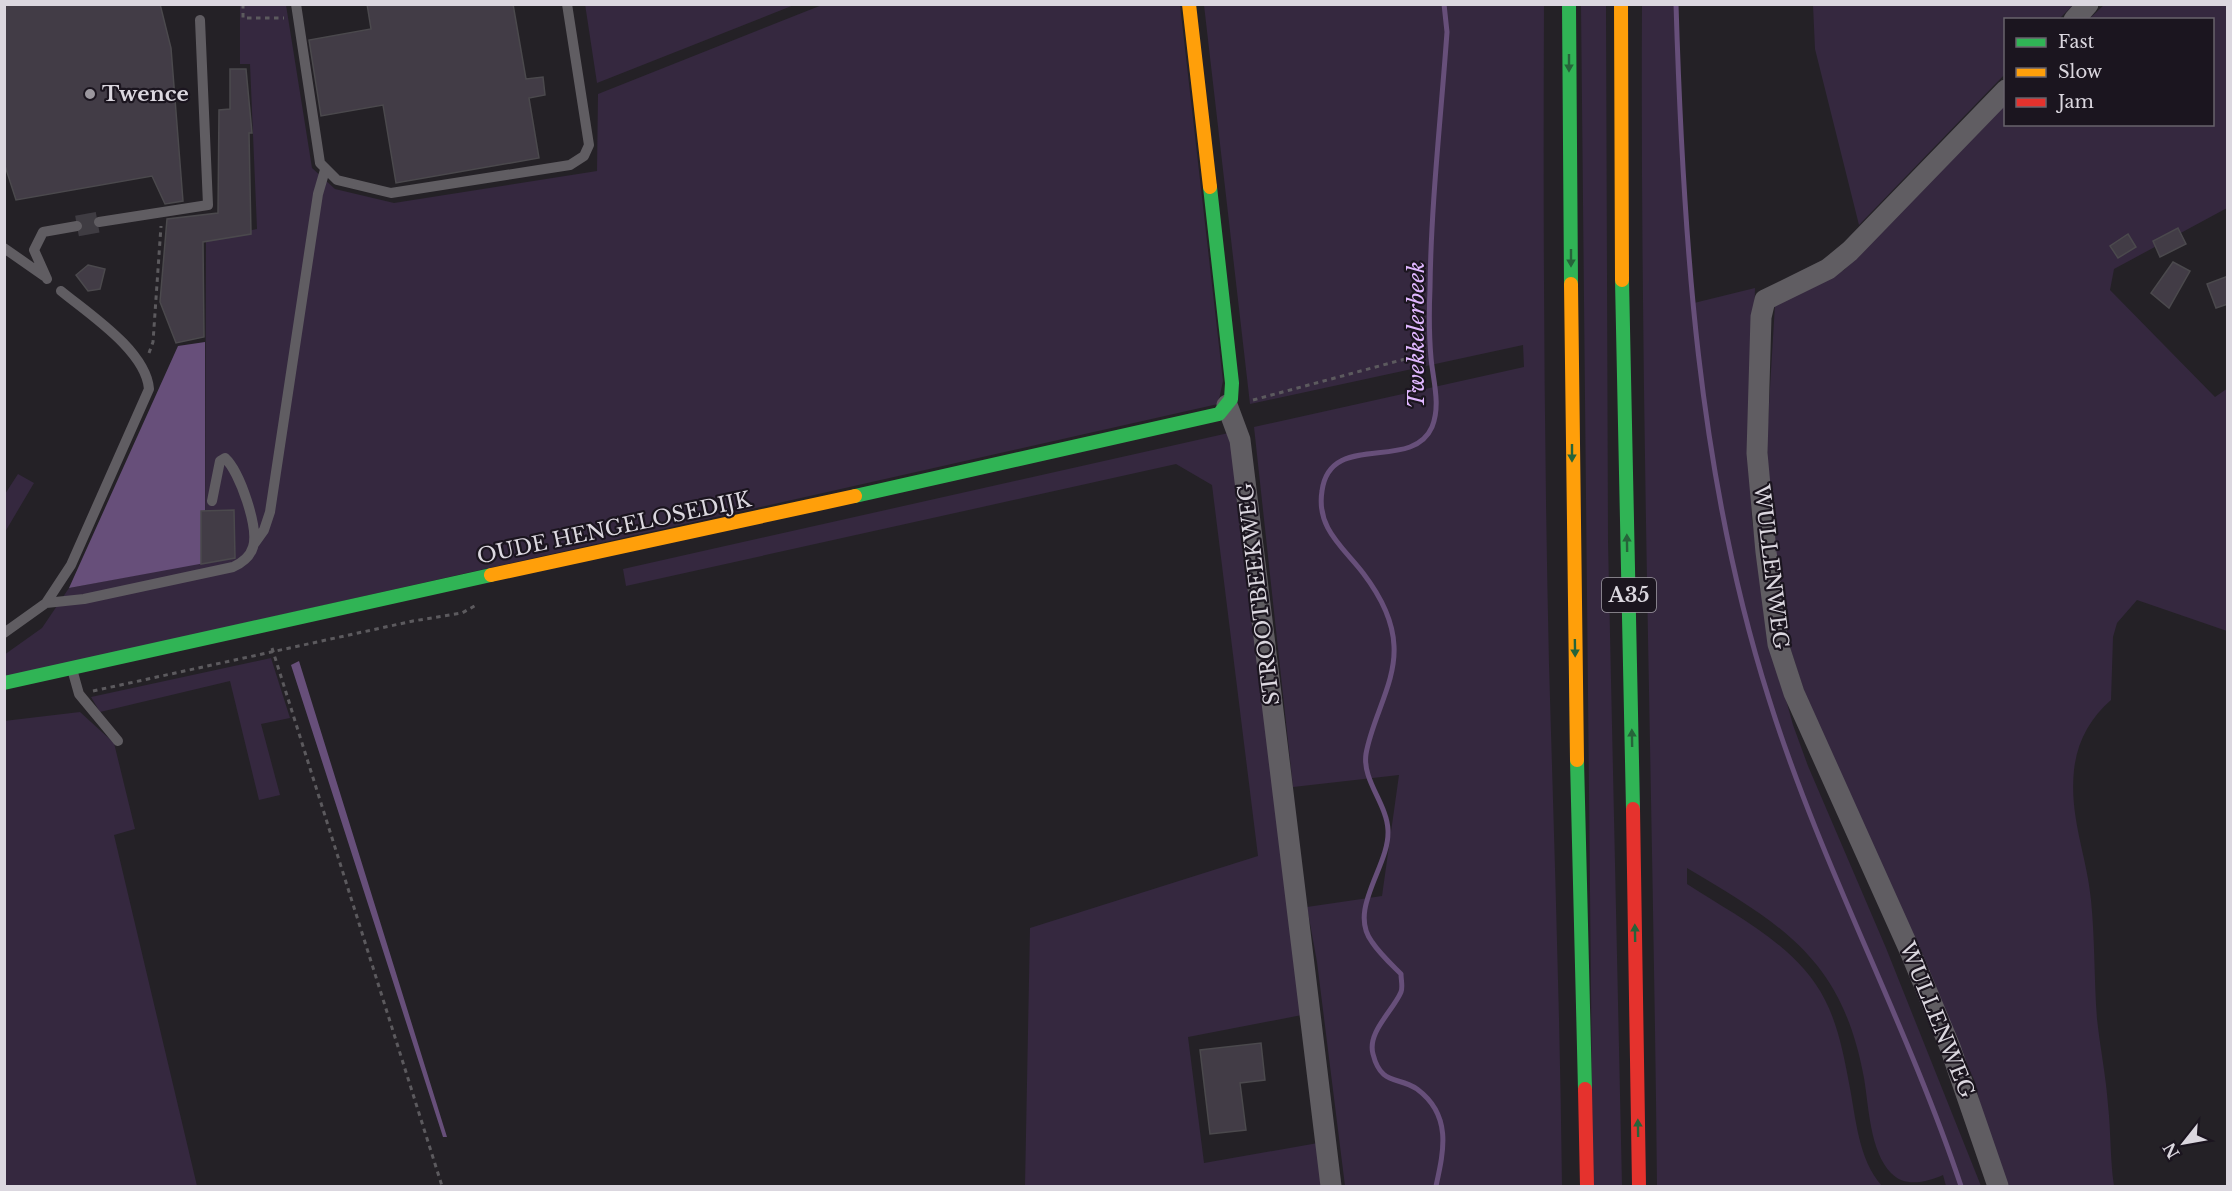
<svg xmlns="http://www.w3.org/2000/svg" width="2232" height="1191" viewBox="0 0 2232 1191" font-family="'Libre Baskerville',serif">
	<rect width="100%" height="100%" fill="#242126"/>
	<path fill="#35283f" d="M585 4H794V5L597 83Z
		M240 5H286L312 168 335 189 394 203 597 171 598 94 822 5H1180L1223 381 1218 404 5 677 4 655 42 628 69 588 205 562 206 238 257 229 250 64H240Z
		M1204 5H1544C1543 224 1544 444 1549 664 1554 838 1560 1012 1562 1186H1345L1317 962 1307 907 1382 896 1399 775 1293 787 1254 427 1524 367 1523 345 1250 404Z
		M1581 5H1606L1608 541 1622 1186H1593Z
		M1642 5H1676L1682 146 1694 303 1755 288 1749 465 1752 520 1771 645 1793 725 1808 766 1886 948 1981 1186H1946L1943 1175C1927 1182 1905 1188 1891 1173 1870 1151 1869 1108 1864 1078 1842 959 1784 926 1687 868V884C1736 916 1798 946 1825 1000 1838 1025 1844 1056 1849 1083 1856 1118 1858 1159 1882 1186H1657C1653 792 1640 399 1642 5Z
		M1813 5V4L2073 5 2059 19 2006 20 2005 74 1859 225 1815 49Z
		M2104 5H2227V208L2114 269 2110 290 2215 397 2228 388 2227 631 2137 600 2117 623 2113 637 2111 700C2090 718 2077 742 2074 770 2069 818 2087 855 2091 900 2095 940 2094 979 2097 1019 2100 1047 2106 1076 2108 1105 2111 1132 2110 1159 2114 1186H2002L1992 1154 1975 1082 1820 740 1786 635 1768 495 1767 438 1775 304 1844 270 2005 105 2006 124H2212V20L2089 19Z
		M1233 432 1302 1015 1188 1037 1204 1163 1318 1143 1325 1186H1025L1030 928 1258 856 1212 485 1176 464 626 586 623 569Z
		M18 474 34 483 5 532V494Z
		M271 658 290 718 261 724 280 795 259 800 230 681 100 712 91 697Z
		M80 712 114 743 135 829 114 835 197 1186H5L4 721Z"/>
	<path fill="#674f7a" d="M205 342V563L69 588 178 346Z
		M299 661 447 1137H443L291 665Z"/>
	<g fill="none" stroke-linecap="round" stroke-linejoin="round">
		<path stroke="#674f7a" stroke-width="5" d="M1676 4C1683 237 1698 476 1769 699 1821 866 1906 1021 1961 1186
			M1436 1186C1444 1150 1452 1115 1417 1089 1398 1076 1381 1086 1373 1054 1367 1032 1393 1011 1401 992 1403 987 1401 980 1401 974 1391 964 1380 954 1372 942 1347 909 1390 866 1388 830 1387 804 1362 780 1366 754 1372 718 1396 683 1394 646 1393 619 1379 594 1363 573 1343 547 1316 528 1322 491 1330 430 1412 473 1432 427 1441 405 1433 380 1431 358 1429 335 1429 311 1430 288 1431 203 1441 117 1447 32L1444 4"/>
	</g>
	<path fill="#423c46" stroke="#4b494d" stroke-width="1.5" d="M4 4H160L171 48 183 201 165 204 152 176 16 200 4 163Z
		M367 4H513L526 79 543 77 545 95 529 98 539 158 396 183 383 105 321 116 309 40 371 29Z
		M230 69H246L252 133H249L251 234 203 242 204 337 176 343 160 302 167 219 218 213 219 110 230 109Z
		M2178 228 2186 244 2160 257 2153 241Z
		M2128 234 2136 247 2118 258 2110 246Z
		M2173 262 2190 271 2169 308 2151 293Z
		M88 265 105 269 100 289 88 291 76 275Z
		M2228 276V304L2216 308 2207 284Z
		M234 510 235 558 201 564V511Z
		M1261 1043 1265 1080 1240 1083 1246 1130 1210 1134 1200 1050Z"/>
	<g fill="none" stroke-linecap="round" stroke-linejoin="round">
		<path stroke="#3f3c42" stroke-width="21" stroke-dasharray="21 10" stroke-linecap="butt" d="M77 226 99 222"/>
		<path stroke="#5c5a5e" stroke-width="3" stroke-dasharray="4.5 4.5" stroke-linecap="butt" d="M243 4V18H284
			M149 353 153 342 161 226
			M1253 400 1409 358
			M272 648 442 1186
			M93 691 413 621 462 613 478 604"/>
		<path stroke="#605d62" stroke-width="10" d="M296 4 320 163 337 180 391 193 570 165 584 156 589 145 567 4
			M99 222 208 205 200 20
			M4 248 44 276
			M47 279 34 250 43 232 77 226
			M254 544 264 530 270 512 318 194 325 170
			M46 603 84 599 233 567C242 563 250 557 253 547 259 528 240 472 225 458L220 461 212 501
			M4 633 46 603 71 565 149 389C146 351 89 314 61 291
			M72 669 79 694 118 741"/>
		<path stroke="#605d62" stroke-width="21" d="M2074 20 2088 4
			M1227 405 1240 440 1331 1186
			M1998 1186 1950 1047 1910 951 1794 693 1778 644 1766 552 1757 453 1761 317 1765 300 1828 269 1850 251 2006 90"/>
		<path stroke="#30b455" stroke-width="14" d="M1569 4 1571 284
			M1622 280 1633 809
			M855 496 1219 414 1231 399 1232 383 1210 187
			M4 683 491 575
			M1577 760 1585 1089"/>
		<path stroke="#ff9f0a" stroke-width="14" d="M1189 4 1210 187
			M1621 4 1622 280
			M1571 284 1577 760
			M491 575 855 496"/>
		<path stroke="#e5322d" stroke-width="14" d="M1633 809 1639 1186
			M1585 1089 1587 1186"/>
	</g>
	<defs><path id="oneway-solid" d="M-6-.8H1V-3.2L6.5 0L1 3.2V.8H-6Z" transform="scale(1.5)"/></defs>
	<g fill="#26643a">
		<use href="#oneway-solid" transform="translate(1569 63) rotate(90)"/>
		<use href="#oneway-solid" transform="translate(1571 258) rotate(90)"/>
		<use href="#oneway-solid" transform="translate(1572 453) rotate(90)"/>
		<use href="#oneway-solid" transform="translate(1627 543) rotate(-91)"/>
		<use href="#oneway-solid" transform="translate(1575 648) rotate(89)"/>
		<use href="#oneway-solid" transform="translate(1632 738) rotate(-91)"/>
		<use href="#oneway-solid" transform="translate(1635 933) rotate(-91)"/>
		<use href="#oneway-solid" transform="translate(1638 1128) rotate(-91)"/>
	</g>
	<circle fill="#9b979e" stroke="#1b151f" stroke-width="2" cx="90" cy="94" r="6"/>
	<g text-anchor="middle" stroke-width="4.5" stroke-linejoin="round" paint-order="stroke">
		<rect fill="#1b151f" stroke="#a19da5" stroke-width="1.5" x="1602" y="578" width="54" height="34" rx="4.5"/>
		<g font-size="20" font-weight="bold" fill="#dbd7df">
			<text x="1629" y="602">A35</text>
		</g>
		<g font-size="21" font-weight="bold" fill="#dbd7df" stroke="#1b151f" text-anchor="start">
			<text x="102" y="101">Twence</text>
		</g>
		<g font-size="21" fill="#dbd7df" stroke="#1b151f">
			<text transform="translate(614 528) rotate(-12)" y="7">OUDE HENGELOSEDIJK</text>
			<text transform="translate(1771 567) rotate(83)" y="7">WULLENWEG</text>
			<text transform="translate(1259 594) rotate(-97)" y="7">STROOTBEEKWEG</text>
			<text transform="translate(1937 1020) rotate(68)" y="7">WULLENWEG</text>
		</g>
		<g font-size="22" font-style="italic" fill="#e0b7ff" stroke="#1b151f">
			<text transform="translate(1416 335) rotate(-90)" y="8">Twekkelerbeek</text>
		</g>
	</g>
	<rect width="2232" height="1191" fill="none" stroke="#dbd7df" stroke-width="12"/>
	<rect x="2004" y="18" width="210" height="108" fill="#1b151f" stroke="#68636c" stroke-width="1.5"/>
	<rect x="2016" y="38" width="30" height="9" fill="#30b455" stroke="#68636c" stroke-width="1.5"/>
	<text x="2058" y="48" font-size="18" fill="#dbd7df">Fast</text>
	<rect x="2016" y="68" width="30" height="9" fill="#ff9f0a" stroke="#68636c" stroke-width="1.5"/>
	<text x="2058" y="78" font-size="18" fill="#dbd7df">Slow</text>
	<rect x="2016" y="98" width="30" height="9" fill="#e5322d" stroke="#68636c" stroke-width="1.5"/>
	<text x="2058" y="108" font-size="18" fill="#dbd7df">Jam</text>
	<g transform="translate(2184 1143) rotate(239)" stroke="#1b151f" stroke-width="4.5" paint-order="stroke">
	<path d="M0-4.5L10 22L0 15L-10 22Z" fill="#dbd7df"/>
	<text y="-9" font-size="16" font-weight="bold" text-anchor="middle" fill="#dbd7df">N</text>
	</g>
</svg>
